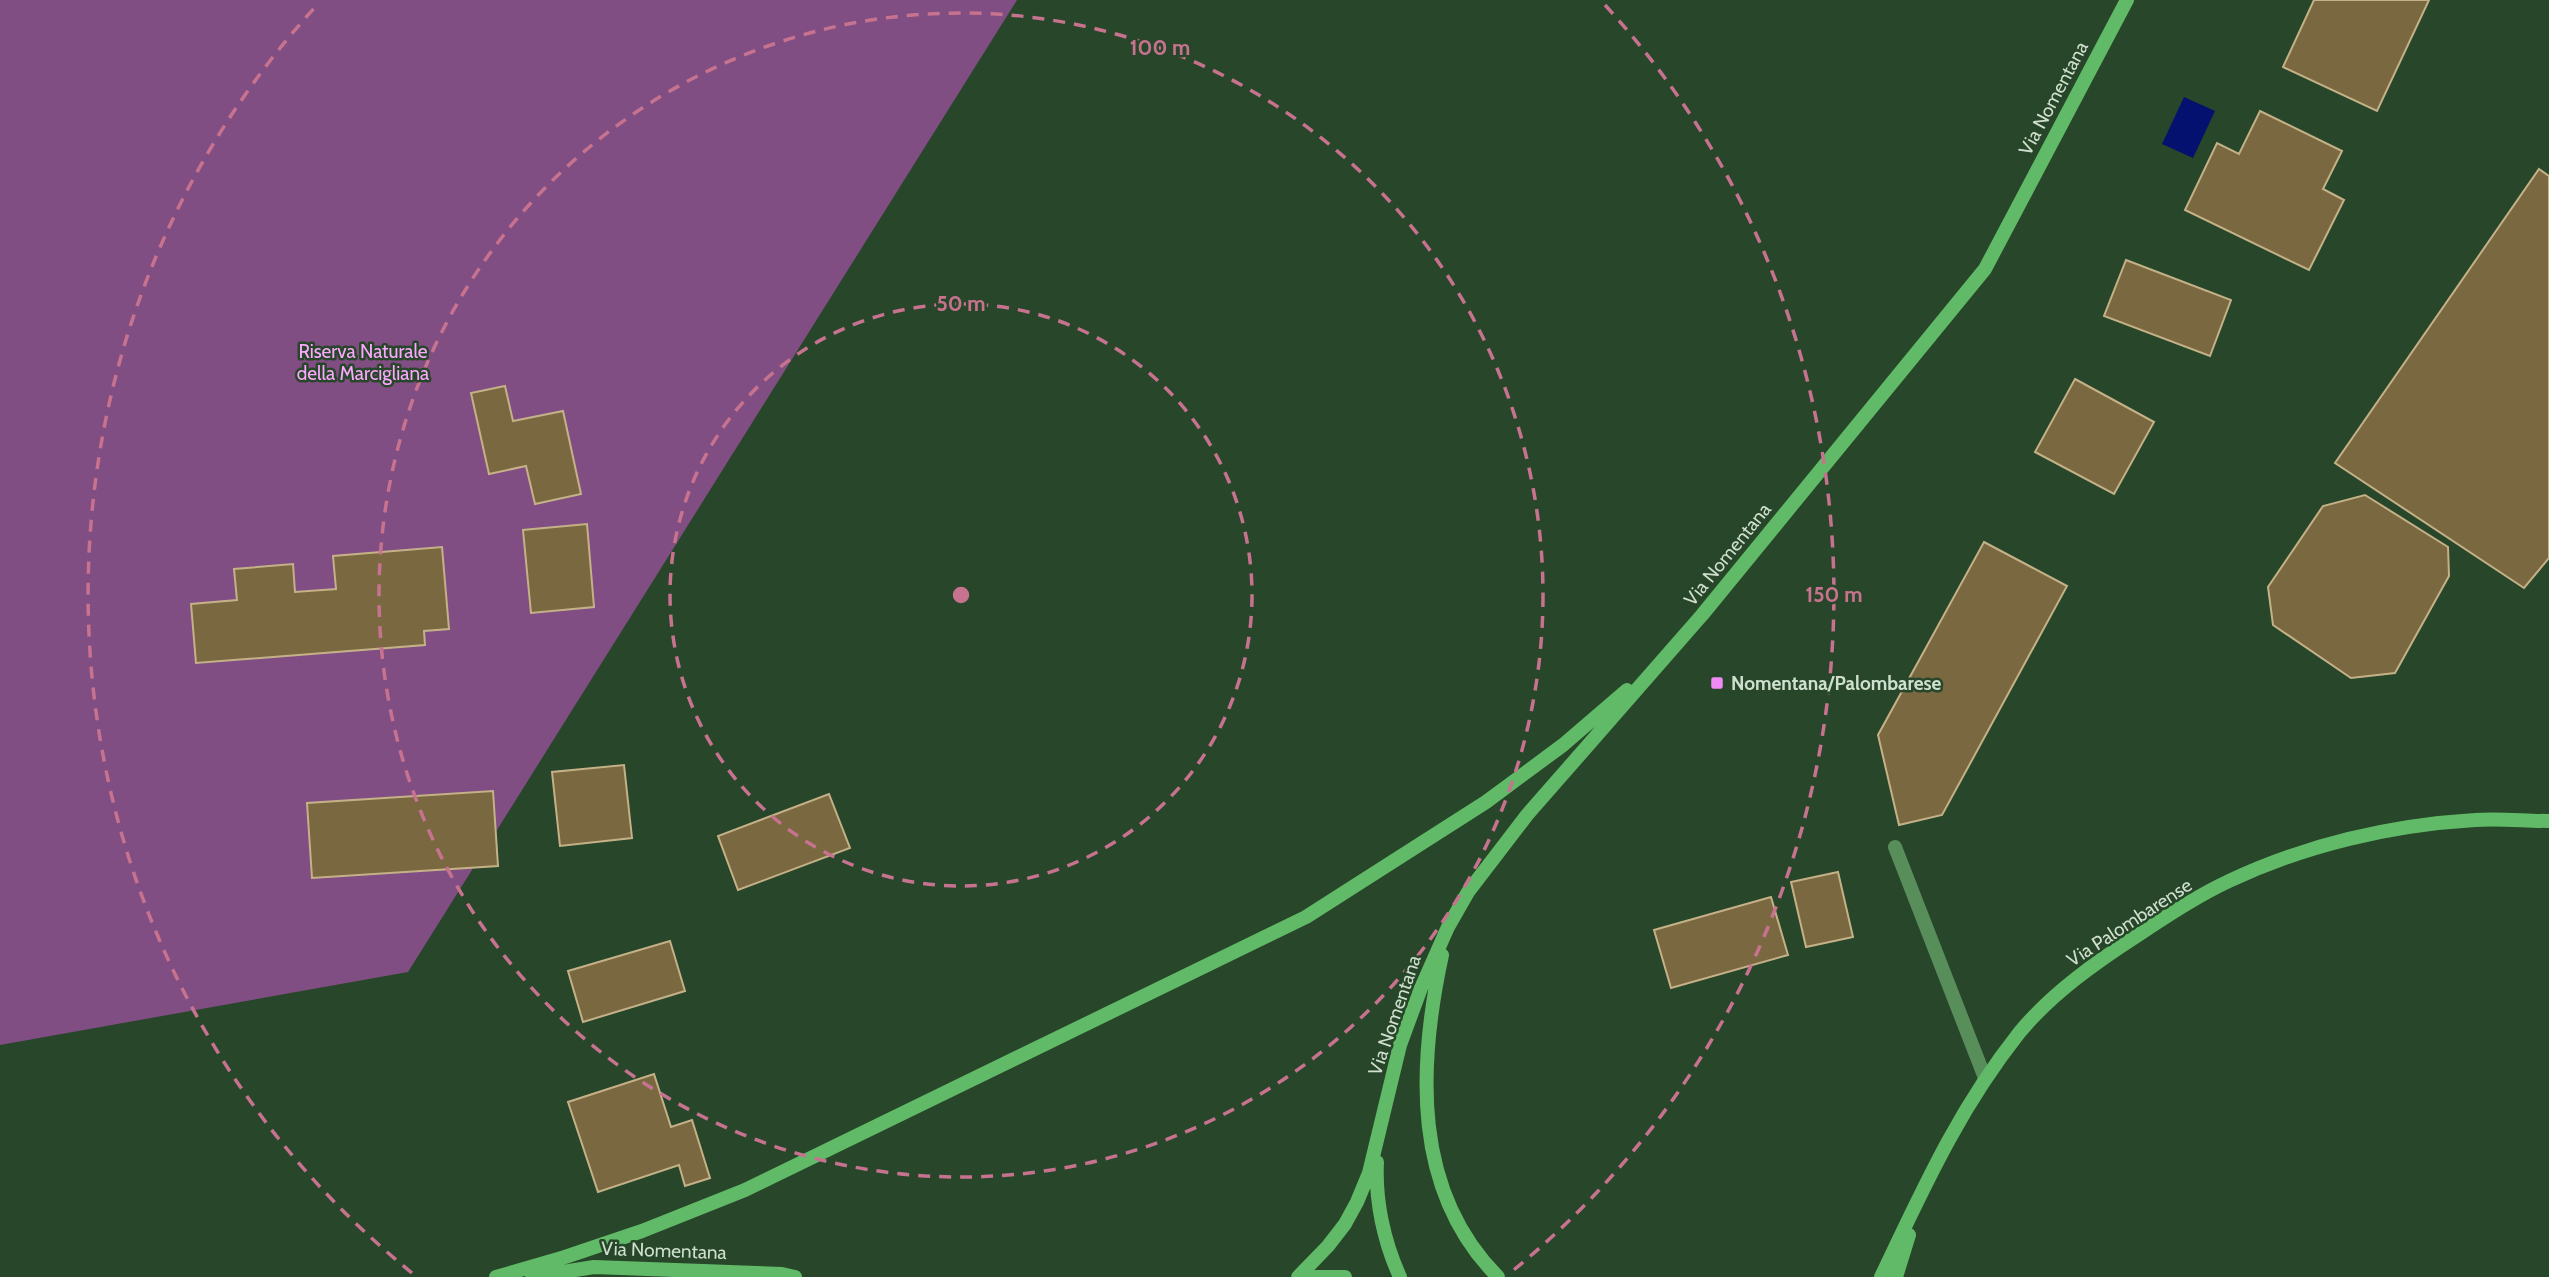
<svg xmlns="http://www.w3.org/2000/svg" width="2549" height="1277" viewBox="0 0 2549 1277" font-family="Cabin,sans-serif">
	<rect width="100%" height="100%" fill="#284629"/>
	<path fill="#804e82" d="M0 0H1017L408 972 0 1045Z"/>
	<path fill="#04116f" d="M2184 97 2215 111 2193 158 2162 144Z"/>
	<path fill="#7a6841" stroke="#c5b188" stroke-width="2" d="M2314 0H2429L2377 111 2283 67Z
		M2260 111 2342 151 2323 189 2344 200 2309 270 2185 210 2217 143 2239 154Z
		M2539 169 2549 176V558L2524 588 2335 463Z
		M2126 260 2231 300 2210 356 2104 316Z
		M2075 379 2154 422 2114 494 2035 452Z
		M505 386 513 421 563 411 581 494 535 504 526 466 489 474 471 393Z
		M2365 495 2448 547 2449 576 2395 673 2351 678 2273 625 2268 587 2323 506Z
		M587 524 594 607 531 613 523 530Z
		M1984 542 2067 586 1942 815 1899 825 1878 735Z
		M442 547 449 629 424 631 425 645 196 663 191 604 237 600 234 569 293 564 295 592 336 589 333 556Z
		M624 765 632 838 560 846 552 772Z
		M493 791 498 866 312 878 307 803Z
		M829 794 850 848 738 890 718 836Z
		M1838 872 1853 937 1806 947 1791 882Z
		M1771 897 1788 955 1671 988 1654 930Z
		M670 941 685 991 583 1022 568 971Z
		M654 1074 671 1127 692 1120 710 1178 685 1186 679 1165 598 1192 568 1102Z"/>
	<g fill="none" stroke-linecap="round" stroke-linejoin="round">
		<path stroke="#578e5a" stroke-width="14" d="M1895 847 1985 1078"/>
		<path stroke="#60ba67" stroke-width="14" d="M1442 955C1418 1066 1412 1191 1498 1277
			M1377 1162C1375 1201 1384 1242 1400 1277
			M496 1277 565 1257 642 1231 745 1190 1306 917 1486 802 1563 745 1627 690
			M532 1277 594 1267 782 1274 795 1277
			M1298 1277 1328 1246 1345 1224 1357 1202 1369 1173 1400 1045 1421 988 1448 927 1468 892 1527 815 1702 615 1985 269 2127 0
			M1307 1277H1345
			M1881 1277C1923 1189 1958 1110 2019 1033 2051 994 2096 962 2138 935 2167 916 2197 896 2229 881 2305 845 2391 825 2475 820 2499 818 2524 821 2549 821
			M1896 1277 1909 1235"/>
	</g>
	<g fill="none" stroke="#c7728f" stroke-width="3.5" stroke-dasharray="12 9">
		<circle cx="961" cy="595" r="291"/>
		<circle cx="961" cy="595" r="582"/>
		<path d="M412 1273A873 873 0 0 1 317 5M1605 5A873 873 0 0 1 1510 1273"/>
	</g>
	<rect fill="#f08bf5" stroke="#284629" stroke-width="2.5" x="1710" y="676" width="14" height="14" rx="3.5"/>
	<g text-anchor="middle" stroke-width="5" stroke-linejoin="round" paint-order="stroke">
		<g font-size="19" fill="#cedfce" stroke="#284629">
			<text transform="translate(2053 98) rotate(-62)" y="7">Via Nomentana</text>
			<text transform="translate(1727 554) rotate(-51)" y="7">Via Nomentana</text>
			<text transform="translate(2129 922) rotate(-33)" y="7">Via Palombarense</text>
			<text transform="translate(1394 1015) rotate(-71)" y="7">Via Nomentana</text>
			<text transform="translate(664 1250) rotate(2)" y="7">Via Nomentana</text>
		</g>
		<g font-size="19" fill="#fca8ff" stroke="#284629">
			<text x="363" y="358">Riserva Naturale<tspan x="363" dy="22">della Marcigliana</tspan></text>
		</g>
		<g font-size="19" font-weight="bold" fill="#cedfce" stroke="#284629" text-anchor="start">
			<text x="1731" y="690">Nomentana/Palombarese</text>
		</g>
	</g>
	<circle cx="961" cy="595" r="10" fill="#c7728f" stroke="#284629" stroke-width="3.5"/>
	<g font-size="21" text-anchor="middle" font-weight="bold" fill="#c7728f" stroke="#284629" stroke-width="5" stroke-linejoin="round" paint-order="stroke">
		<text x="1160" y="55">100 m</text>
		<text x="961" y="311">50 m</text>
		<text x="1834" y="602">150 m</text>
	</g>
</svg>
